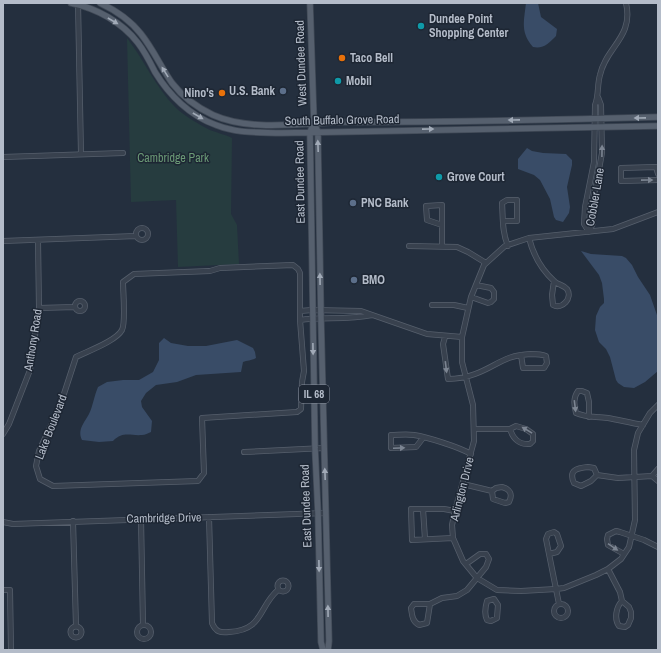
<svg xmlns="http://www.w3.org/2000/svg" width="661" height="653" viewBox="0 0 661 653" font-family="'Archivo Narrow',sans-serif">
	<rect width="100%" height="100%" fill="#242f3e"/>
	<path fill="#263c3f" d="M127 38C144 60 155 86 175 107 183 115 195 122 206 128 213 132 224 134 232 138L231 214 237 225 239 264 178 267 176 200 131 202Z"/>
	<path fill="#394c67" d="M526 3H538L541 17 557 29 556 36C549 43 544 49 533 47 520 32 524 21 526 3Z
		M527 148 532 151 543 153 566 154 572 160V165L567 187 570 207 569 213 563 222 556 220 554 217 550 199 540 180 534 175 518 169V159Z
		M581 251 591 254 622 256 626 258 632 265 638 277 650 295 658 318V371L645 382 634 388 624 387 618 383 616 380 610 357 606 349 599 342 595 330 596 316 600 307 604 303V299L602 283 599 275Z
		M164 338 171 343 188 346H206L237 340 253 348 255 352 256 358C251 361 247 360 243 362L241 372 196 375 177 382 156 385 146 393 141 401 142 407 152 421 151 432C148 433 145 435 142 435 130 436 123 431 113 441L99 442 82 440C77 430 84 423 89 414 93 406 94 396 98 387L107 382 123 380H139L153 372 159 360V343Z"/>
	<g fill="none" stroke-linecap="round" stroke-linejoin="round">
		<g stroke="#565f6c" stroke-width="6">
			<path id="minor" d="M78 3 81 154
				M598 97 601 105 602 153 593 202V223L589 232 584 224 585 207 594 162 595 105C599 95 597 85 600 75 606 47 634 37 626 3
				M3 157 123 153
				M658 174 656 167 621 168V181L658 180
				M658 212 613 229 529 238 505 246 484 265 471 297 462 337V362L473 405 474 441 455 511 452 525 453 538 463 561 477 578 497 590 521 591 556 589 564 588 596 575 608 569 621 559 629 547 635 520 634 450 638 433 650 413 658 405
				M503 221H517V200H507L502 203C503 218 502 232 508 246
				M136 234a6 6 0 1 1 12 0a6 6 0 1 1-12 0Z
				M529 238C533 254 542 270 554 281 558 285 564 285 567 289 573 298 562 310 553 305L552 295 554 281
				M3 241 136 236
				M409 246 457 247 468 252 486 263
				M442 246V205L426 206 427 220 442 225
				M293 265 298 269 300 273V320L304 371 302 382 301 409 297 412 202 418 204 473 198 481 53 486 40 479 36 466 39 451 60 406 76 357C88 351 116 341 122 330 126 322 123 292 123 282L134 274 210 271 220 268Z
				M471 297 488 303 491 302 494 299V292L491 288 476 285
				M75 306a5 5 0 1 1 10 0a5 5 0 1 1-10 0Z
				M432 305H454L468 308
				M39 308 75 307
				M300 311 312 310 361 311 427 334 462 337
				M300 320C323 317 348 320 372 315
				M445 337 443 344 448 379C457 379 467 377 475 374 497 366 504 355 531 354 536 354 541 354 546 356L547 363 544 368H523L521 355
				M589 417V402L587 393 582 391H578C573 398 574 405 576 413 587 418 596 416 608 418 619 420 631 423 643 425
				M474 429H510L516 426 526 429 533 434V441L530 444C520 445 513 439 510 429
				M3 434 9 424 30 370 39 308 38 240
				M423 438 416 447 391 448V435C398 435 406 434 414 435 427 437 459 447 471 454
				M244 452 324 448
				M588 467 594 468 597 475 591 481 581 486 574 483C568 470 577 468 588 467Z
				M597 475 618 478 652 476 658 481
				M652 476 658 469
				M463 484 492 491
				M502 487C510 489 513 494 509 502L505 503 493 499 492 491 496 488Z
				M423 509 425 539
				M209 517 212 623C216 632 220 633 229 632 264 630 258 607 278 590
				M141 519 143 625
				M73 521 76 626
				M3 522 13 524 326 513
				M453 538 412 540 411 509H444L455 511
				M549 554 557 552 561 546 557 534 554 532 548 534 546 539 559 604
				M624 554 608 545 607 539 608 535 616 531 620 532 644 540 658 547
				M608 569 620 592 622 601 629 607 631 612V618L628 625 625 627 619 626C614 619 616 607 622 601
				M277.5 586a5.5 5.5 0 1 1 11 0a5.5 5.5 0 1 1-11 0Z
				M3 590H10L11 650
				M494 599 498 605 497 618 491 621 487 620C484 614 485 608 487 601Z
				M430 604 427 623 419 625C412 621 412 615 411 608L414 604H430L442 598 457 596 467 590 486 567 489 559 486 554H480L466 564
				M554 611a7 7 0 1 1 14 0a7 7 0 1 1-14 0Z
				M137 632a7 7 0 1 1 14 0a7 7 0 1 1-14 0Z
				M70.5 632a5.5 5.5 0 1 1 11 0a5.5 5.5 0 1 1-11 0Z"/>
		</g>
		<g stroke="#414a57" stroke-width="7">
			<path id="major" d="M71 3C96 8 122 22 138 43 145 52 150 62 155 72 169 95 190 116 216 125 239 134 258 132 282 133L658 126
				M100 3C115 10 131 21 141 34 153 49 161 67 172 83 182 96 198 108 213 115 251 132 302 123 343 122 448 122 553 120 658 117
				M310 3 314 123 318 132V144L321 318 329 641 328 650
				M314 123 310 132 315 448 318 513 321 642 323 650"/>
		</g>
		<use href="#minor" stroke="#38414e" stroke-width="4.5"/>
		<use href="#major" stroke="#56606e" stroke-width="5.5"/>
	</g>
	<defs><path id="oneway-solid" d="M-6-.8H1V-3.2L6.5 0L1 3.2V.8H-6Z"/></defs>
	<g fill="#a1aab7">
		<use href="#oneway-solid" transform="translate(113 21) rotate(30)"/>
		<use href="#oneway-solid" transform="translate(165 72) rotate(-122)"/>
		<use href="#oneway-solid" transform="translate(198 116) rotate(30)"/>
		<use href="#oneway-solid" transform="translate(640 118) rotate(179)"/>
		<use href="#oneway-solid" transform="translate(514 120) rotate(179)"/>
		<use href="#oneway-solid" transform="translate(428 129) rotate(-1)"/>
		<use href="#oneway-solid" transform="translate(318 146) rotate(-92)"/>
		<use href="#oneway-solid" transform="translate(320 279) rotate(-91)"/>
		<use href="#oneway-solid" transform="translate(313 349) rotate(89)"/>
		<use href="#oneway-solid" transform="translate(325 474) rotate(-92)"/>
		<use href="#oneway-solid" transform="translate(319 566) rotate(89)"/>
		<use href="#oneway-solid" transform="translate(328 611) rotate(-91)"/>
	</g>
	<g fill="#7c8592">
		<use href="#oneway-solid" transform="translate(602 151) rotate(-89)"/>
		<use href="#oneway-solid" transform="translate(647 180) rotate(-1)"/>
		<use href="#oneway-solid" transform="translate(446 367) rotate(83)"/>
		<use href="#oneway-solid" transform="translate(575 406) rotate(83)"/>
		<use href="#oneway-solid" transform="translate(527 430) rotate(-149)"/>
		<use href="#oneway-solid" transform="translate(399 448) rotate(-2)"/>
		<use href="#oneway-solid" transform="translate(613 547) rotate(34)"/>
	</g>
	<g fill="#0f9aa8" stroke="#1d2633" stroke-width="1.5">
		<circle cx="421" cy="26" r="4"/>
		<circle cx="338" cy="81" r="4"/>
		<circle cx="439" cy="177" r="4"/>
	</g>
	<g fill="#e8710a" stroke="#1d2633" stroke-width="1.5">
		<circle cx="342" cy="58" r="4"/>
		<circle cx="222" cy="93" r="4"/>
	</g>
	<g fill="#5c6f8a" stroke="#1d2633" stroke-width="1.5">
		<circle cx="283" cy="91" r="4"/>
		<circle cx="353" cy="203" r="4"/>
		<circle cx="354" cy="280" r="4"/>
	</g>
	<g text-anchor="middle" stroke-width="3" stroke-linejoin="round" paint-order="stroke">
		<rect fill="#1d2633" stroke="#878f9c" stroke-width="1" x="299" y="385" width="30" height="18" rx="3"/>
		<g font-size="11" font-weight="bold" fill="#b4bcc9">
			<text x="314" y="398">IL 68</text>
		</g>
		<g font-size="12" font-weight="bold" fill="#b4bcc9" stroke="#1d2633" text-anchor="start">
			<text x="429" y="23">Dundee Point<tspan x="429" dy="14">Shopping Center</tspan></text>
			<text x="350" y="62">Taco Bell</text>
			<text x="346" y="85">Mobil</text>
			<text x="275" y="95" text-anchor="end">U.S. Bank</text>
			<text x="214" y="97" text-anchor="end">Nino's</text>
			<text x="447" y="181">Grove Court</text>
			<text x="361" y="207">PNC Bank</text>
			<text x="362" y="284">BMO</text>
		</g>
		<g font-size="12" fill="#b4bcc9" stroke="#1d2633">
			<text transform="translate(301 63) rotate(-92)" y="4">West Dundee Road</text>
			<text transform="translate(342 120) rotate(-1)" y="4">South Buffalo Grove Road</text>
			<text transform="translate(300 182) rotate(-91)" y="4">East Dundee Road</text>
			<text transform="translate(595 197) rotate(-80)" y="4">Cobbler Lane</text>
			<text transform="translate(33 340) rotate(-81)" y="4">Anthony Road</text>
			<text transform="translate(51 427) rotate(-69)" y="4">Lake Boulevard</text>
			<text transform="translate(462 489) rotate(-76)" y="4">Arlington Drive</text>
			<text transform="translate(306 506) rotate(-92)" y="4">East Dundee Road</text>
			<text transform="translate(164 518) rotate(-1)" y="4">Cambridge Drive</text>
		</g>
		<g font-size="12" fill="#6b9a76" stroke="#1d2633">
			<text x="173" y="162">Cambridge Park</text>
		</g>
	</g>
	<rect width="661" height="653" fill="none" stroke="#b4bcc9" stroke-width="8"/>
</svg>
